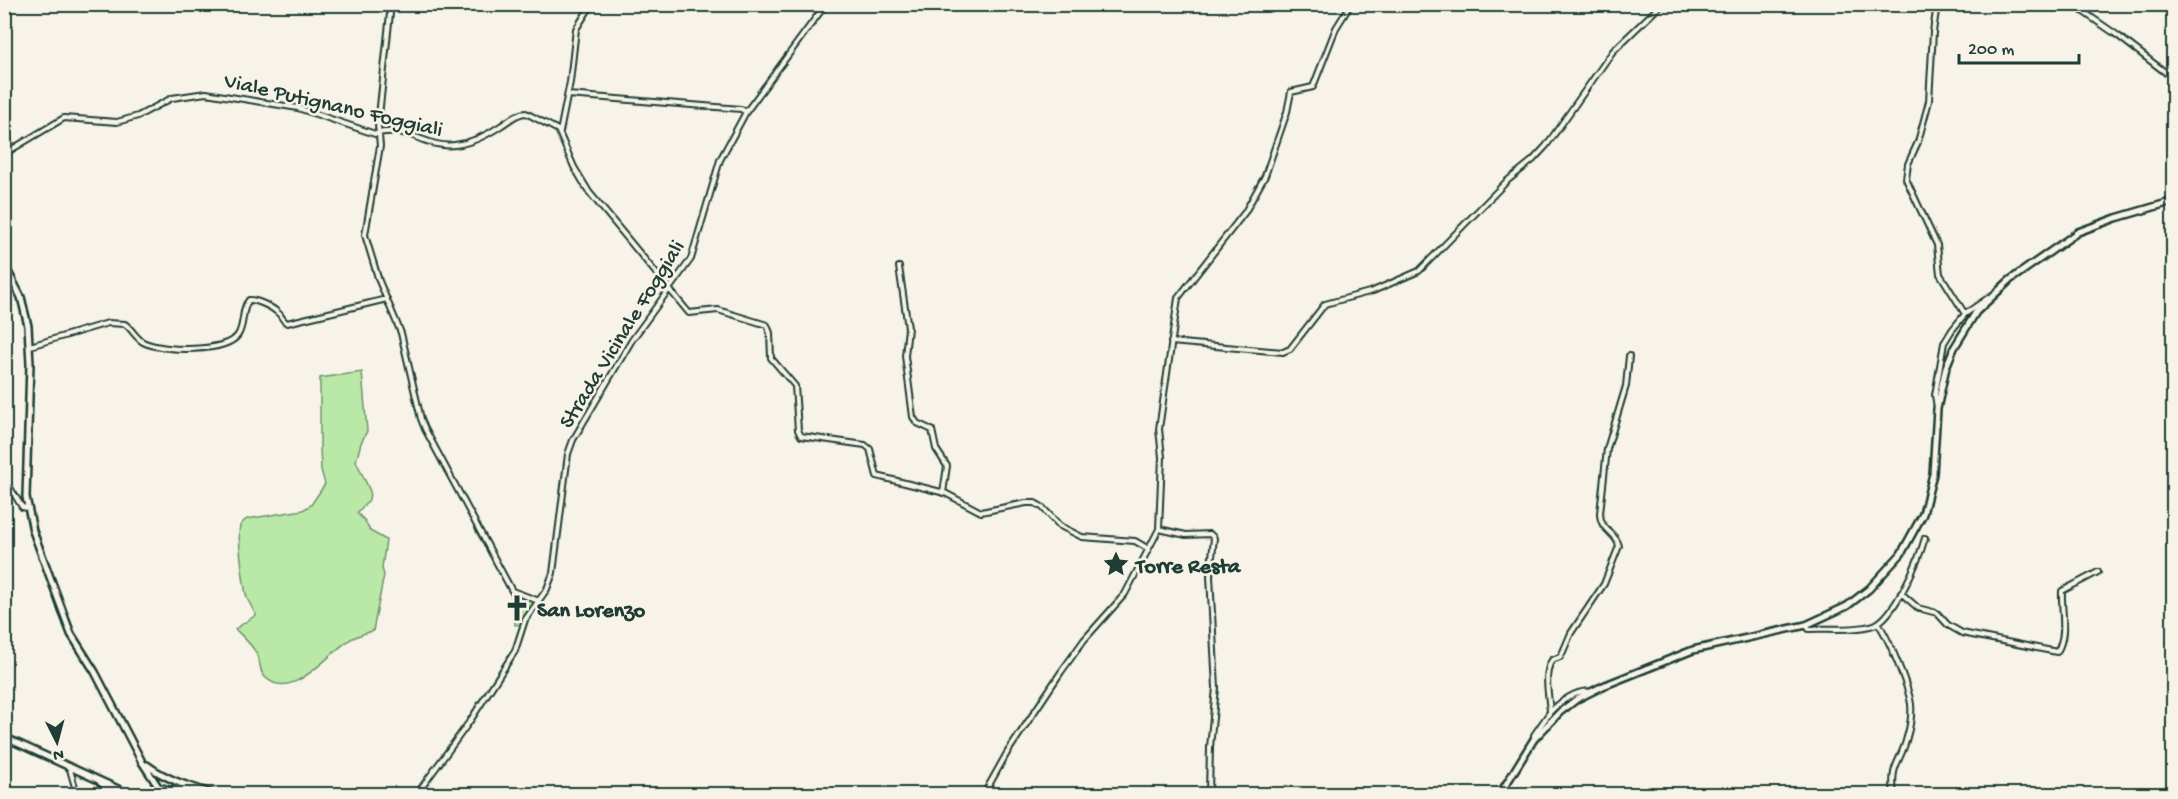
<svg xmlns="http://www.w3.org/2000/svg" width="2178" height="799" viewBox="0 0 2178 799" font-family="'Gochi Hand',sans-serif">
	<rect width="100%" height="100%" fill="#f7f3e8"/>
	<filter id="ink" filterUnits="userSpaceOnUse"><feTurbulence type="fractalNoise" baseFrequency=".0167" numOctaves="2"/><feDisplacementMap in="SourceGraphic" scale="12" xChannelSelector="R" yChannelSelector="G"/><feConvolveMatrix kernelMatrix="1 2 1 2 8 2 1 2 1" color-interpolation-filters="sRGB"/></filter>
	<g filter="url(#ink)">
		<path fill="#bae8a6" stroke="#6c926d" stroke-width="1.5" d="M362 372 367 431 361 443 356 461 370 491 369 500 357 513 365 521 370 531 386 540 382 568 384 575 373 631C365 633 355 636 348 641 328 654 292 702 266 678 259 672 261 665 258 657 255 647 242 636 235 629L256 615C253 610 250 604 247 598 244 588 237 535 240 526 242 522 243 522 247 519L303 510 311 505 325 484 321 470 320 447V378Z
			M511 596 531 599 534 602 522 624 515 625Z"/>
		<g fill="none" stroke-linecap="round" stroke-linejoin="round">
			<g stroke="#1f3d34" stroke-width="8">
				<path id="street" d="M391 4 378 125 380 146 365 235 379 281 401 333 421 419 425 429 512 591 539 601
					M1937 4 1933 32 1929 101 1918 142 1908 164 1906 179 1937 245 1940 274 1965 314
					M2072 4 2117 35 2174 79
					M568 95 741 109 746 112
					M560 132 570 82 576 29 592 4
					M4 154 64 118 117 122 138 116 172 98 206 93 298 108 375 134C408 124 426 149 455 145 471 143 489 134 502 125 510 120 517 113 526 113L558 130 574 167 589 192 689 313 718 310 767 325 770 333 771 358 795 386 798 430 801 436 865 445 870 449 877 476 945 493 981 512 1026 503H1035L1042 507 1060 526 1082 537 1135 541 1147 548
					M899 267 908 328 905 356 913 417 917 423 932 430 936 449 947 466 943 493
					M1171 342 1283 352 1290 349 1325 304 1373 291 1419 271 1507 181 1533 160 1546 146 1613 51 1662 4
					M30 346 108 323 125 324C133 330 136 339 145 343 164 351 226 353 238 335 245 324 241 309 249 300 255 299 272 307 277 312 283 316 281 320 287 323L387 299
					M1937 408 1935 395 1944 343 1952 330 1965 314 1988 298
					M4 478 22 507 27 508
					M1159 529 1186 535 1210 534 1214 538 1210 576 1216 688 1210 747 1209 794
					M1901 593 1918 608 1937 613 1948 625 1962 633 2057 652C2068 634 2061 611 2062 591L2098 572
					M1878 623C1889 639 1908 685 1911 704 1912 715 1910 727 1907 737 1901 763 1890 763 1894 794
					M1806 625 1809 629C1828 628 1856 631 1874 625 1895 617 1919 559 1925 538
					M1591 692C1577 689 1560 702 1550 712 1549 696 1543 674 1552 660L1560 657 1562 654 1571 633 1604 584 1619 546C1616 532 1600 531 1600 513L1607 449 1626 386 1629 356
					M1534 739V735L1550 712
					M69 766 77 794
					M419 794 422 787 470 721 515 651 525 620 547 589 553 573 568 454 573 440 632 340 691 259 720 160 746 112 826 4
					M984 794 1007 753 1061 672 1084 640 1125 594 1159 529 1162 457 1159 429 1178 298 1245 212 1265 176 1287 112 1291 92 1313 87 1336 28 1351 4"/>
			</g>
			<g stroke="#1f3d34" stroke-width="10">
				<path id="secondary" d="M4 264 21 297 28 326 30 364 26 497 33 531 71 634 95 672 142 762 163 794
					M4 737 129 794
					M147 765C167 780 191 787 214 794
					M100 782 115 794
					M159 787 169 790 189 787
					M1500 794 1534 739 1560 712 1577 699 1603 686 1693 650 1806 625 1847 606 1869 589 1901 554 1923 514 1933 474 1937 409 1946 367 1954 348 1976 312 2010 280 2078 232 2116 218 2174 201"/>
			</g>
			<use href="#street" stroke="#f7f3e8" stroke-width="4"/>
			<use href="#secondary" stroke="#f7f3e8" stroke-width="5"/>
		</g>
	</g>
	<defs>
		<g id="sight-bare" transform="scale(2.07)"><path d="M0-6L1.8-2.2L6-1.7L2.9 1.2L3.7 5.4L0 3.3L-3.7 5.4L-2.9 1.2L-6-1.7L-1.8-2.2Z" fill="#1f3d34" stroke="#f7f3e8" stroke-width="2.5" paint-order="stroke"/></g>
		<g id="church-bare" transform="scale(2.07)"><path d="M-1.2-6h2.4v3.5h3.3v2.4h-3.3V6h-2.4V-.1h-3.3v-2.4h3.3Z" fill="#1f3d34" stroke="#f7f3e8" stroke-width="2.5" paint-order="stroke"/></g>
	</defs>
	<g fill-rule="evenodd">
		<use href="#sight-bare" x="1116" y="564"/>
		<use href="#church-bare" x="517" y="608"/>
	</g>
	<g text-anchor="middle" stroke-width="5" stroke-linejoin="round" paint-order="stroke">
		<g font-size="22" fill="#1f3d34" stroke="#f7f3e8">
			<text transform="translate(334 103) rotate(13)" y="8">Viale Putignano Foggiali</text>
			<text transform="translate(620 333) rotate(-58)" y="8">Strada Vicinale Foggiali</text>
		</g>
		<g font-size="22" font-weight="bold" fill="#1f3d34" stroke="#f7f3e8" text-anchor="start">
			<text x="1136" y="572">Torre Resta</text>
			<text x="537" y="616">San Lorenzo</text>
		</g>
	</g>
	<rect width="2178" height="799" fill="none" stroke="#f7f3e8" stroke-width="24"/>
	<rect x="12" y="12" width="2154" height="775" fill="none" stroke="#1f3d34" stroke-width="2" filter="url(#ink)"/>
	<g transform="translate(57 742) rotate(174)" stroke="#f7f3e8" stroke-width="4.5" paint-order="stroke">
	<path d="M0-4.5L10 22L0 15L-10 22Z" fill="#1f3d34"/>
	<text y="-9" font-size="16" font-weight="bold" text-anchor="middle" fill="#1f3d34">N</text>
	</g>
	<path d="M1959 54v9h120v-9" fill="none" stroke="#1f3d34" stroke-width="3"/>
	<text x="1968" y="54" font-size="18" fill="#1f3d34" stroke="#f7f3e8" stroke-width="4.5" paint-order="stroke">200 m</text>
</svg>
